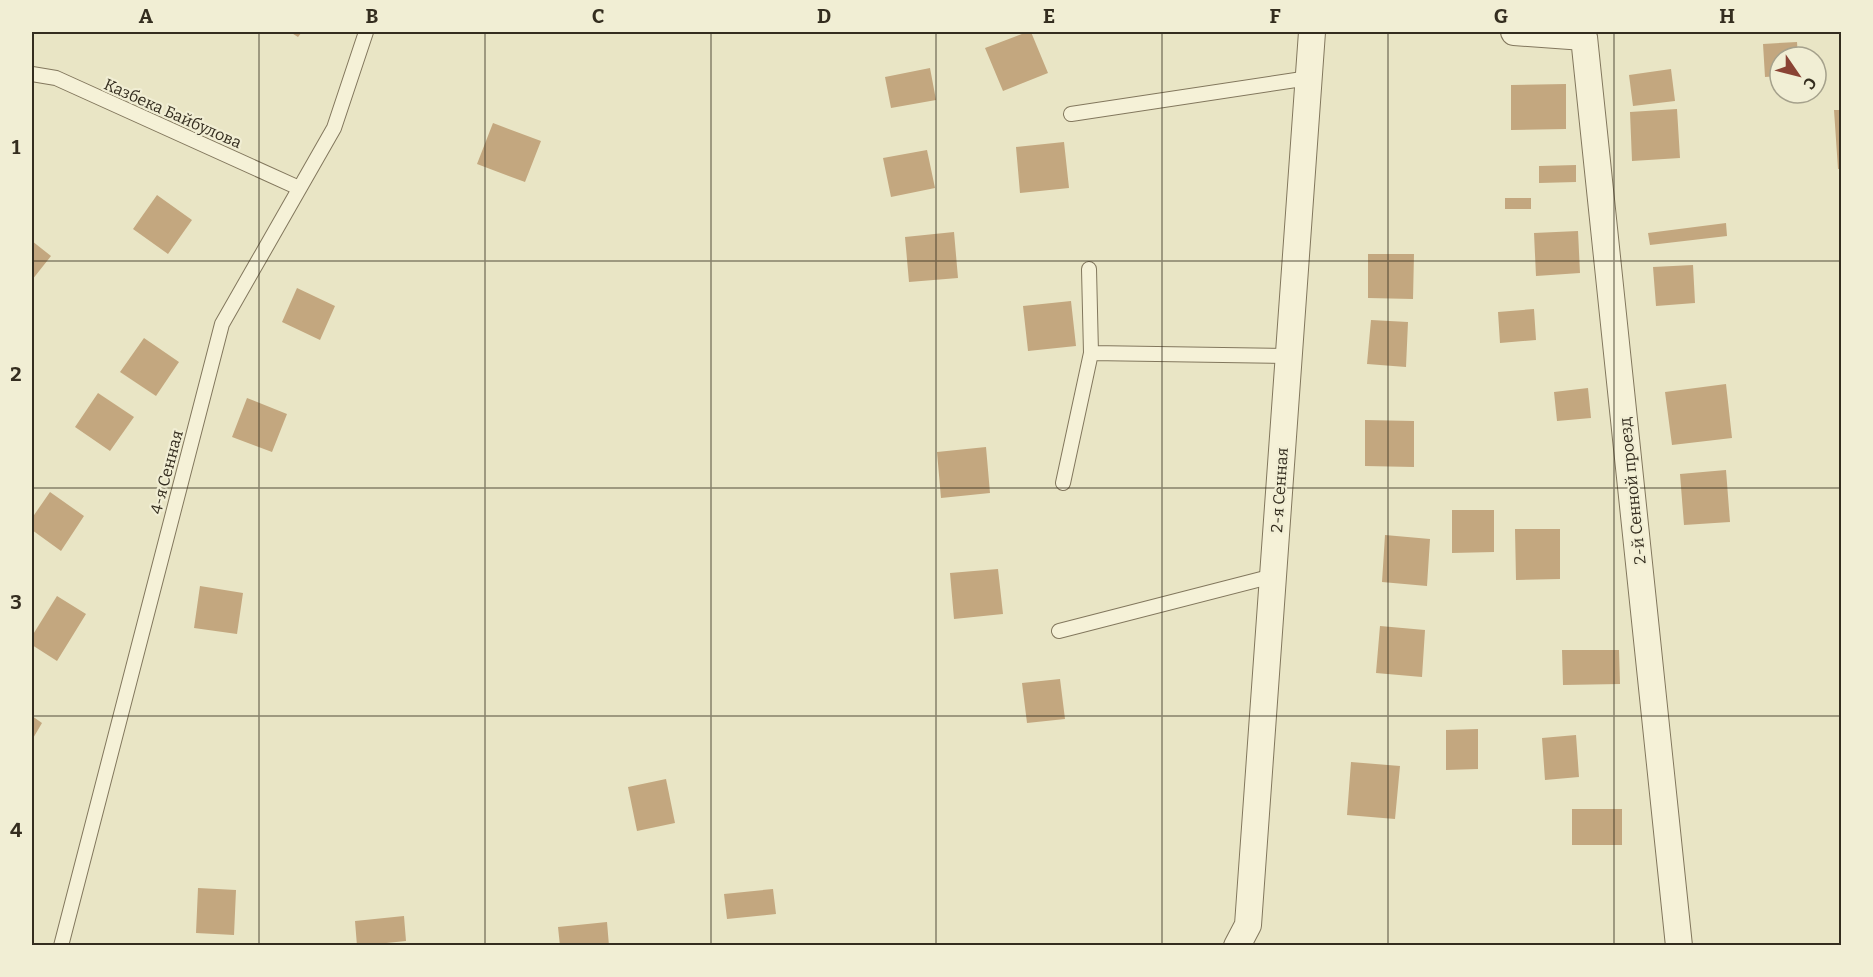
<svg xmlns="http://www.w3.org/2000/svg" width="1873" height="977" viewBox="0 0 1873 977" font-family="Bitter,serif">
	<rect width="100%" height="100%" fill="#e9e5c5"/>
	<path fill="#c3a77f" d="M290 32H302L298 37Z
		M1027 32H1031L1048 73 1003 91 985 48Z
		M1797 42 1798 57H1780V76L1765 77 1763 44Z
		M930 68 936 100 891 108 885 77Z
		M1671 69 1675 101 1633 106 1629 75Z
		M1566 84V129L1511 130V85Z
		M1677 109 1680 158 1632 161 1630 112Z
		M1834 110H1842V169H1838Z
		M493 123 541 141 525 182 477 164Z
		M1064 142 1069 188 1020 193 1016 147Z
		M927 150 935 188 891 197 883 158Z
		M1576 165V182L1539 183V166Z
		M157 195 192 220 168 254 133 229Z
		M1505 198H1531V209H1505Z
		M1726 223 1727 236 1650 245 1648 233Z
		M1578 231 1580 273 1536 276 1534 233Z
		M954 232 958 278 909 282 905 237Z
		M32 241 51 256 32 280Z
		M1368 254H1414L1413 299 1368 298Z
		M1693 265 1695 303 1656 306 1653 267Z
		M297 288 335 306 320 340 282 322Z
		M1071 301 1076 346 1028 351 1023 306Z
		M1534 309 1536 340 1500 343 1498 312Z
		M1371 320 1408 322 1406 367 1367 364Z
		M144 338 179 362 156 396 120 372Z
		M1726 384 1732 438 1672 445 1665 392Z
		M1588 388 1591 418 1557 421 1554 392Z
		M98 393 134 417 110 451 75 427Z
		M247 398 287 414 272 452 232 437Z
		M1365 420 1414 421V467L1365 466Z
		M986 447 990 493 941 498 937 452Z
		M1726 470 1730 522 1684 525 1680 474Z
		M50 492 84 516 61 551 32 530V518Z
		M1452 510H1494V552L1452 553Z
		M1515 529H1560V579L1516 580Z
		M1385 535 1430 539 1427 586 1382 582Z
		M998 569 1003 614 954 619 950 573Z
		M200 586 243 593 237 634 194 628Z
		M57 596 86 614 57 661 32 645V636Z
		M1380 626 1425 630 1422 677 1376 673Z
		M1562 650H1619L1620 684 1563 685Z
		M1060 679 1065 719 1027 723 1022 683Z
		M32 716 42 723 32 740Z
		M1478 729V769L1446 770V730Z
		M1576 735 1579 777 1545 780 1542 738Z
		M1351 762 1400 766 1395 819 1347 815Z
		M666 779 675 823 637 831 628 787Z
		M1572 809H1622V845H1572Z
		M198 888 236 890 234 935 196 933Z
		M773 889 776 914 727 919 724 894Z
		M404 916 406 941 357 946 355 921Z
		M607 922 609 946H560L558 927Z"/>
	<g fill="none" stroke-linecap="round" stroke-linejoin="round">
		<g stroke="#82775d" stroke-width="16">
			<path id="service" d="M32 74 56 78 299 188
				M1071 114 1309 78
				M1089 269 1091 353
				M1063 483 1091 353 1289 356
				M1059 631 1273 576
				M61 946 222 324 334 128 366 32"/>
		</g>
		<g stroke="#82775d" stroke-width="28">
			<path id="minor" d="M1514 32 1584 37 1679 946
				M1237 946 1248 925 1312 32"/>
		</g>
		<use href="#service" stroke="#f5f1d7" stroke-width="14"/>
		<use href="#minor" stroke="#f5f1d7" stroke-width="26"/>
	</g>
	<path fill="none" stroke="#342d1f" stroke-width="1.5" stroke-opacity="0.55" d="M259 32V946M485 32V946M711 32V946M936 32V946M1162 32V946M1388 32V946M1614 32V946M32 261H1842M32 488H1842M32 716H1842"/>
	<g text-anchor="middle" stroke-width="4.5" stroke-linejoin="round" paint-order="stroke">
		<g font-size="16" fill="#342d1f" stroke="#f1eed4">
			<text transform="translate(173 113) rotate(24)" y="6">Казбека Байбулова</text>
			<text transform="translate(166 472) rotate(-75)" y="6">4-я Сенная</text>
			<text transform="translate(1279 490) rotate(-86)" y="6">2-я Сенная</text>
			<text transform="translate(1632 491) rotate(-96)" y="6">2-й Сенной проезд</text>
		</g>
	</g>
	<rect width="1873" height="977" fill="none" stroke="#f1eed4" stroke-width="66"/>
	<g transform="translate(1798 75) rotate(125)"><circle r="28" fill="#f1eed4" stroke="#a5a18c" stroke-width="1.5"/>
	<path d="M0-4.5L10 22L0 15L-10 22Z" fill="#8a4334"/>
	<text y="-9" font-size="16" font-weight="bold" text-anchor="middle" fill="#342d1f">С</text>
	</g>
	<rect x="33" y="33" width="1807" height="911" fill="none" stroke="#342d1f" stroke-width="2"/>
	<g font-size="20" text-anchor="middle" font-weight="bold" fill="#342d1f">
		<text x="146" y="23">A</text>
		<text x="372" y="23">B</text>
		<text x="598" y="23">C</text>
		<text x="824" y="23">D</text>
		<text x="1049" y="23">E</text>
		<text x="1275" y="23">F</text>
		<text x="1501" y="23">G</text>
		<text x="1727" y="23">H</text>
		<text x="16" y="154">1</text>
		<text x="16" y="381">2</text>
		<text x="16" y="609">3</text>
		<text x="16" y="837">4</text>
	</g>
</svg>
